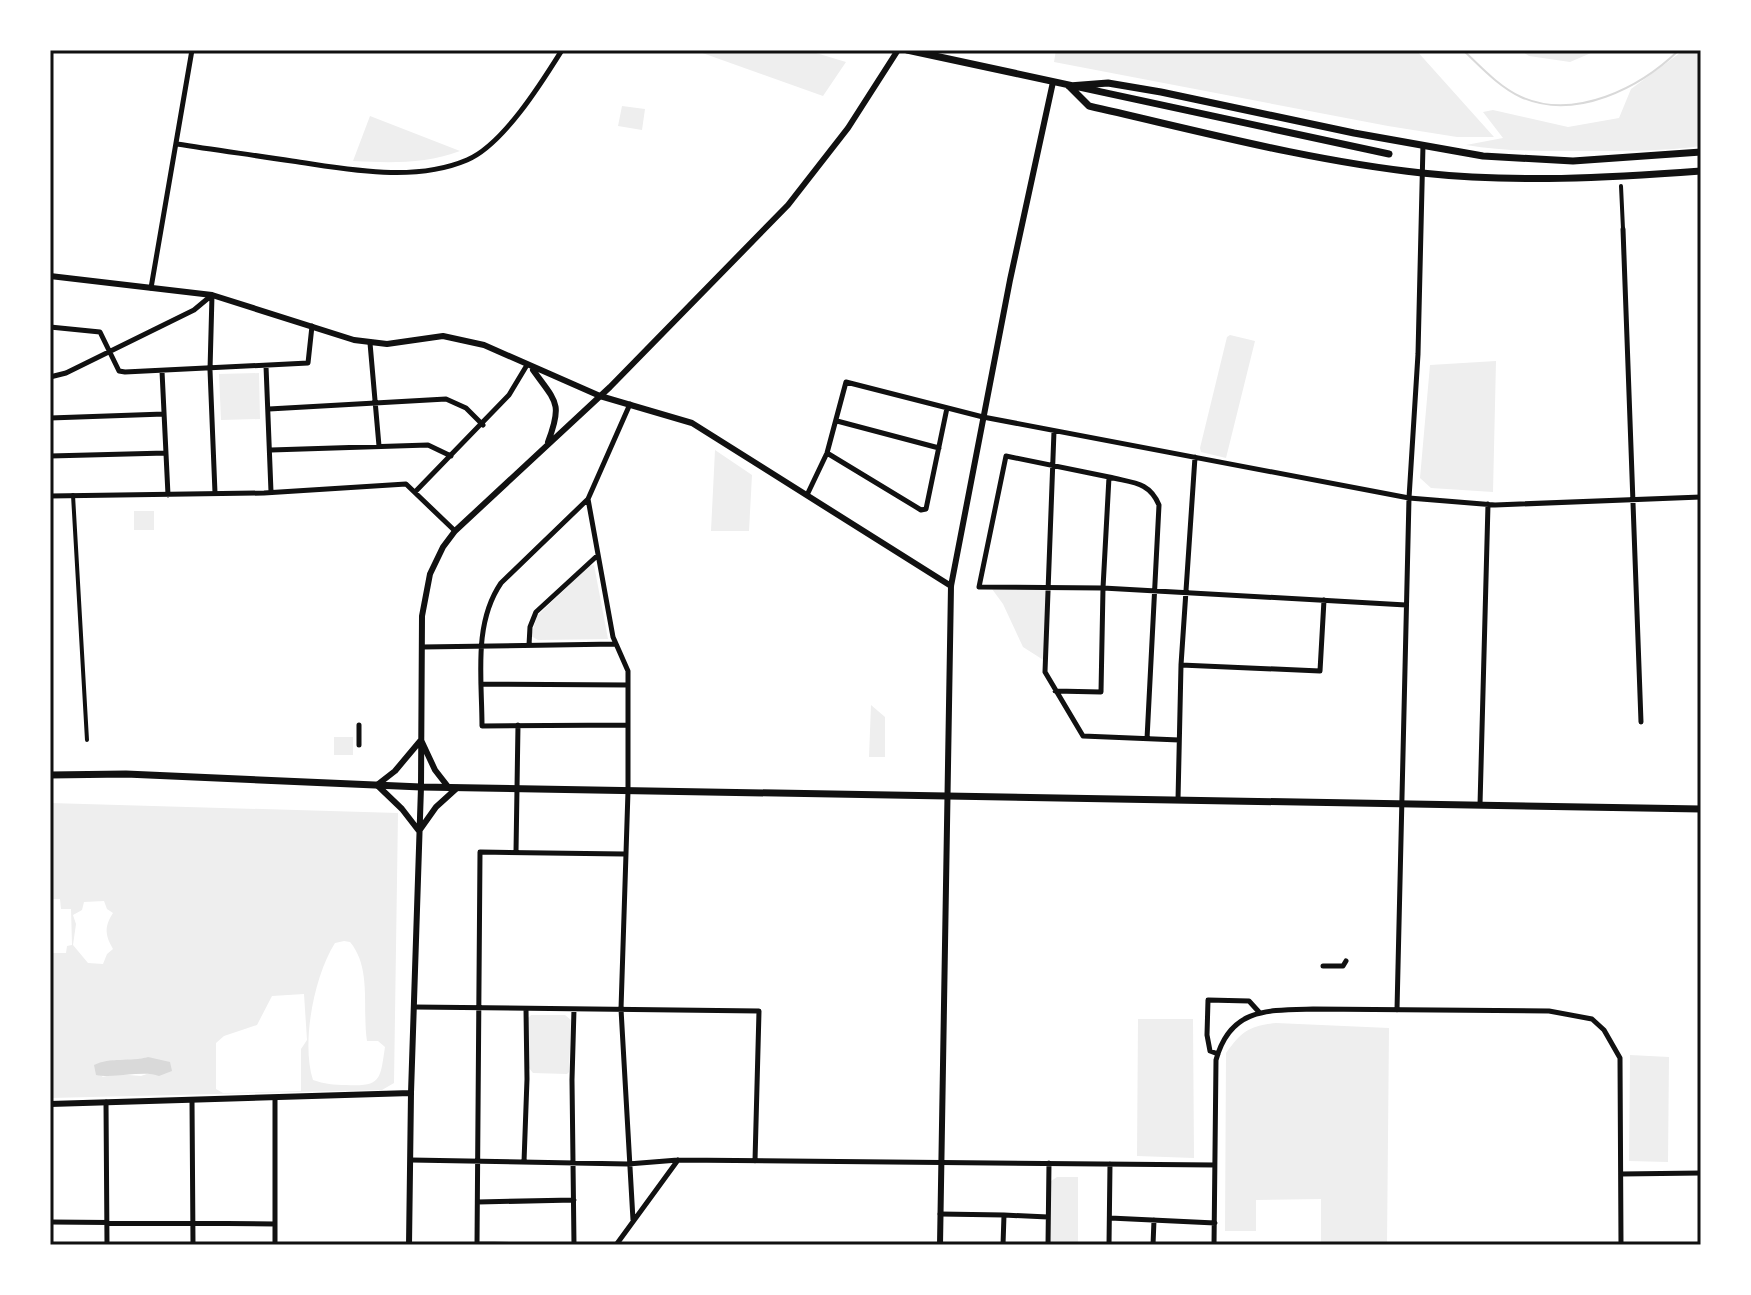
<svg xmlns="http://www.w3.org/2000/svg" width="1751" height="1295" viewBox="0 0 1751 1295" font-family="'Noto Sans',sans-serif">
	<rect width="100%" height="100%" fill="#fff"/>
	<path fill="#eee" fill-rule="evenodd" d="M694 50H806L846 62 823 96Z
		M1056 50 1139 52 1147 50H1416L1494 137H1457L1388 126 1054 62Z
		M1520 50H1598L1570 62 1529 56Z
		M1684 50H1701V146C1664 151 1627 151 1590 151 1548 151 1507 152 1466 145L1503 138 1483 112 1493 110 1568 127 1619 118 1631 89Z
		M622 106 645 109 642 130 618 126Z
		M370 116 460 151C425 164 390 163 353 161Z
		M1230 335 1255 341 1226 458 1201 452 1200 448 1227 337Z
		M1496 361 1493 492 1431 488 1420 478 1430 365Z
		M259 373 260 419 221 420 219 374Z
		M715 450 752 475 749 531H711Z
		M134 511H154V530H134Z
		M594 565 608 639 538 640 531 636 537 616 589 566Z
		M992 589 1048 590 1045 661 1023 647 1003 604Z
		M871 705 885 717V757H869Z
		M334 737H353V755H334Z
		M50 803 398 813 394 1083 382 1090 50 1098V953H66L67 946 72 945 71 909H61L60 899H50ZM104 901 107 909 113 913C104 927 105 935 113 949L107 954 103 964 88 963 73 945 76 924 73 915 82 910 84 902ZM344 941 350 942C372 968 362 1009 367 1041H378L385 1047C380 1079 382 1087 346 1085 334 1085 324 1084 313 1080 301 1043 314 976 335 943ZM304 994 307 1040 301 1049V1091L223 1093 216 1089V1043L224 1036 257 1025 272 996ZM148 1057 150 1073 141 1076 116 1074 102 1077 114 1060 132 1061Z
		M531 1015H565L571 1020 569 1072 567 1074 533 1073 529 1068 528 1018Z
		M1138 1019H1193L1194 1158 1137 1156Z
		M1276 1023 1389 1028 1387 1245H1321V1199L1256 1200V1231H1225L1226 1053C1242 1031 1249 1026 1276 1023Z
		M1630 1055 1669 1057 1668 1162 1629 1161Z
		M1057 1177H1078V1245H1050L1051 1181Z"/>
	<path fill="#d9d9d9" d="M148 1057 170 1062 172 1071 159 1076C143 1070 115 1079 96 1075L94 1065C110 1057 130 1062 148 1057Z"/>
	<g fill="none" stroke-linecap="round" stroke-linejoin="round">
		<path stroke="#d9d9d9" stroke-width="2" d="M1463 50C1481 67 1499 87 1521 97 1575 121 1640 88 1679 50"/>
		<path stroke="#111" stroke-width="4" d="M1621 186 1623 229
			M73 495 87 740"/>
		<path stroke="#111" stroke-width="5" d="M177 144C215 150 253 155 292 161 348 169 413 183 467 160 503 145 542 82 562 50
			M1623 229 1641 722
			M151 288 192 50
			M212 295 210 370 215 493
			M50 327 100 332 119 371 125 372 308 363 312 326
			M370 343 379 446
			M266 366 271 492
			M162 371 168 495
			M50 377 66 373 194 310 212 295
			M269 409 446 399 466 408 483 425
			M50 418 164 414
			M837 421 939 448
			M1054 431 1045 672 1083 736 1179 740
			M271 450 428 445 451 456
			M827 453 921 510 926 509 947 408
			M50 456 166 453
			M1109 477C1132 483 1149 481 1159 505L1147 739
			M415 492 509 395 527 365
			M807 495 827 453 846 382 983 417 1409 498 1495 505 1701 497
			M50 496 264 493 406 484 455 531
			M588 499 613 637 628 671V791L621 1009 633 1220
			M529 645 530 627 536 612 598 555
			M422 647 616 644
			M1181 665 1320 671 1324 600
			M482 684 628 685
			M1055 691 1101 692 1103 588 1109 477 1006 456 979 587 1103 588 1406 605
			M359 725V745
			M628 725 482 726C482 678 473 624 501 583L588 499 630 404
			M1178 800 1181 665 1195 457
			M1480 805 1488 504
			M516 852 518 725
			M1323 966H1343L1346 961
			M414 1007 759 1011 755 1161
			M574 1009 572 1080 574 1245
			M1397 1010 1409 498 1418 354 1423 145
			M1218 1054 1210 1051 1207 1035 1208 1000 1249 1001 1259 1012
			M275 1098V1245
			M192 1100 193 1245
			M106 1102 107 1245
			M411 1160 628 1164 678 1160 1215 1165
			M524 1162 527 1079 526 1009
			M1621 1174 1701 1173
			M478 1202 574 1200
			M940 1214 1004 1215
			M1110 1218 1215 1223
			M50 1222 275 1224
			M478 1244 553 1245
			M477 1245 480 852 624 854
			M616 1245 678 1160
			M1003 1245 1004 1215 1048 1217
			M1048 1245 1049 1163
			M1109 1245 1110 1164
			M1153 1245 1154 1220
			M1214 1245 1216 1060C1230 1008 1267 1010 1313 1009L1549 1011 1592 1019 1604 1030 1620 1058 1621 1245"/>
		<path stroke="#111" stroke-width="6" d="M50 276 212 295 354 340 387 344 443 336 484 345 600 396 692 423 951 586
			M533 370C556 402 563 403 548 442
			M449 788 435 770 421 740 395 771 377 785 402 809 419 831 436 807 457 788
			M50 1104 411 1093
			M409 1245 411 1093 421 787 422 616 430 574 443 547 455 531 610 387 788 205 848 128 898 50
			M940 1245 951 586 1010 280 1053 82"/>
		<path stroke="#111" stroke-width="7" d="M907 50 1389 154
			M1069 86 1089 106C1199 131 1310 161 1422 173 1515 183 1608 178 1701 171
			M1069 86 1108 83 1161 92 1354 133 1483 156 1573 161 1701 152
			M50 775 126 774 421 787 1701 809"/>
	</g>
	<rect width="1751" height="1295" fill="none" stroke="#ffffff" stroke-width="104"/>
	<rect x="52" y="52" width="1647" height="1191" fill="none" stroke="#111" stroke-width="3"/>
</svg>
